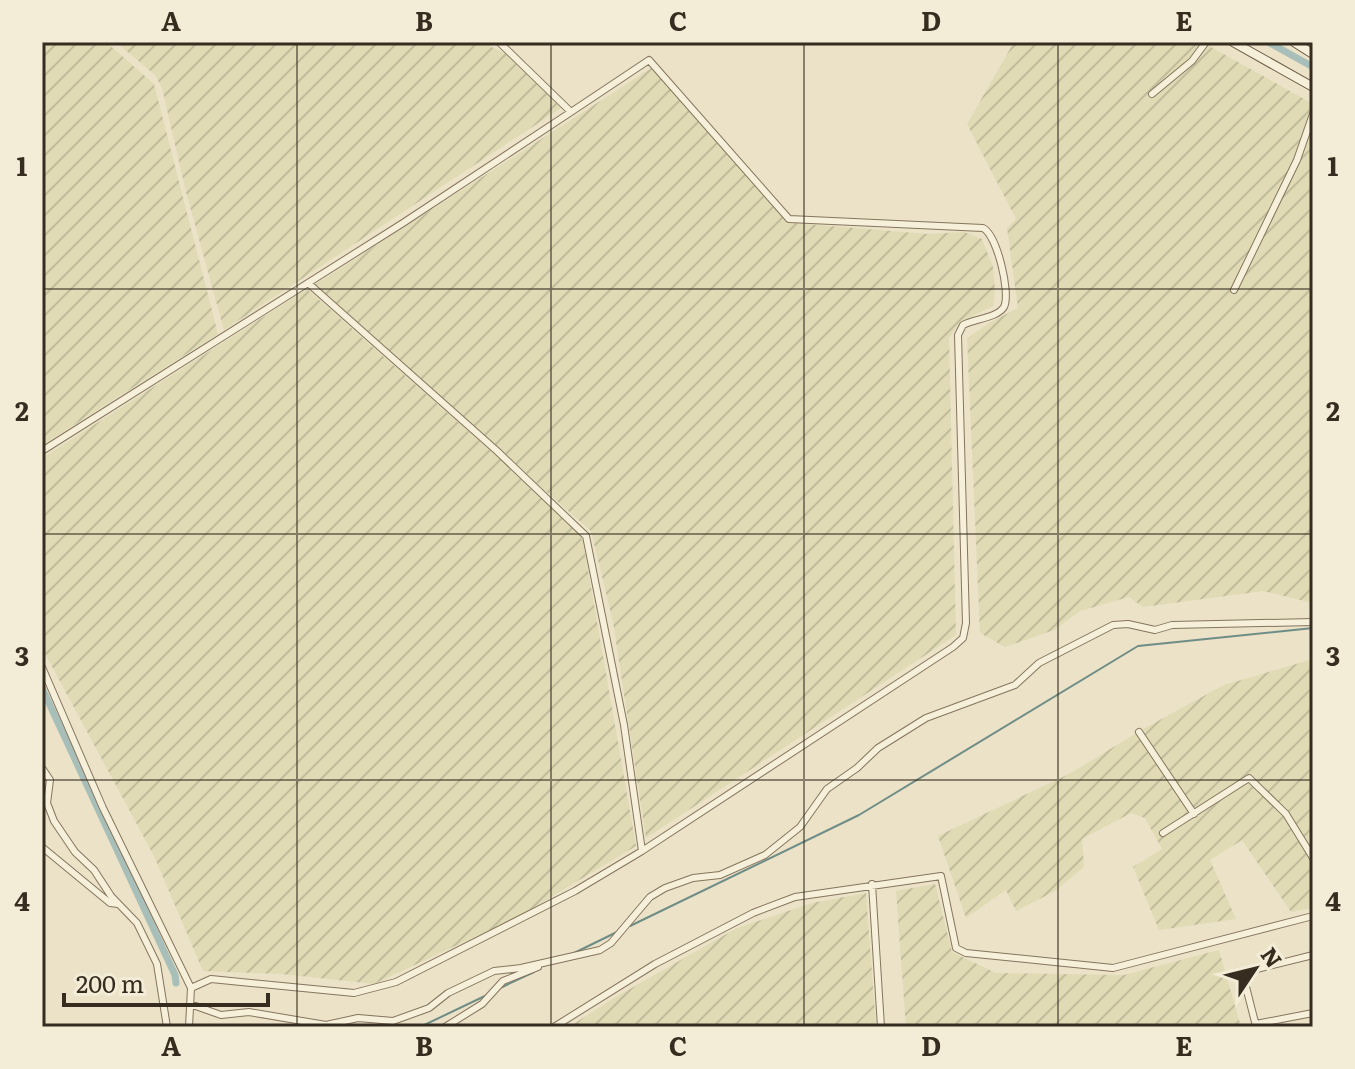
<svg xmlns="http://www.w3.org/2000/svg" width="1355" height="1069" viewBox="0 0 1355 1069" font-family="Literata,serif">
	<defs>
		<pattern id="farmland-furrows" width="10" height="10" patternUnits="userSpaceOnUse" patternTransform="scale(2)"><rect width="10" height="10" fill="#e0dbb5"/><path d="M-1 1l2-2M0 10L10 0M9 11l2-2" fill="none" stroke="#c1bc9b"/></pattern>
	</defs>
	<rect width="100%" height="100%" fill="#ebe2c7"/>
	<path fill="url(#farmland-furrows)" d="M42 42H106L154 84 218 334 42 445Z
		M116 42H481L506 54 561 108 224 330 186 192 162 88 155 75Z
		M1014 42H1202L1313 104V603L1263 591 1143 607 1129 597 1080 611 1054 630 1005 647 980 633 967 338 989 323 1018 308 1007 228 1016 219 967 124Z
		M653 67 784 216 794 223 927 234 964 232 982 239 993 267 995 290 993 306 960 322 949 338 956 635 646 838 613 622 591 531 313 286Z
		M307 289 494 454 569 516 583 541 636 846 521 915 374 984 282 974 203 971 154 856 42 648V458Z
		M1313 659V908L1291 912 1242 840 1210 860 1236 919 1159 930 1133 867 1162 849 1145 818 1131 813 1082 839 1084 867 1055 891 1016 911 1006 890 966 918 938 836 1069 774 1145 728 1224 685Z
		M935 884 952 952 996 973 1124 975 1219 950 1241 1027H906L896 891Z
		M866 893 876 1027H569L614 998 737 928 812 903Z"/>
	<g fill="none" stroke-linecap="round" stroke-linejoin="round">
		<path stroke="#6f8d87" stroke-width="2" d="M630 926 859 815 1138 646 1313 628
			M572 954 617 932
			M500 988 534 972
			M420 1027 487 995"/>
		<path stroke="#a8bfb9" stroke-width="7" d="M1268 42 1313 67
			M42 688 175 975 176 983"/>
		<g stroke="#85755e" stroke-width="8">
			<path id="street" d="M1152 94 1192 61 1206 42
				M308 283 497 451 586 536 624 725 642 851 953 647 963 638 966 623 958 335 963 325C974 319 997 318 1004 307 1011 293 997 235 983 228L789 219 649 60 571 112 499 42
				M1234 290 1297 160 1313 114
				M42 451 403 223 571 112
				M42 667 103 808 191 988 189 1027
				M1139 732 1194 814
				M42 768 50 780 47 803 54 821 75 852 94 870 111 896 137 923 157 964 167 1027
				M1163 833 1249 778 1286 814 1313 858
				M42 847 110 903 118 904
				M872 884 881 1027
				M1249 971 1313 955
				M1245 983 1256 1026
				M191 988 211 979 354 993 396 982 575 891 642 851
				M190 1004 221 1015 249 1012 326 1025 358 1018 393 1021 429 1008 448 993 494 971 521 968 600 950 611 943 650 897 665 888 693 878 720 875 765 855 800 827 827 789 857 768 878 748 926 718 1015 685 1039 663 1113 625 1128 624 1155 630 1172 625 1313 622
				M1256 1024 1313 1013
				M445 1027 482 1004 503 981 538 967
				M554 1027 655 964 753 913 795 897 941 876 956 948 966 953 1113 968 1313 916"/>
		</g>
		<g stroke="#675641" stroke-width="10">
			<path id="secondary" d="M1233 42 1313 87
				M1294 42 1313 54"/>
		</g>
		<use href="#street" stroke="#f6efd9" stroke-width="6"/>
		<use href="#secondary" stroke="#f6efd9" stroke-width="8"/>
	</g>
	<path fill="none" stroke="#362c20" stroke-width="2" stroke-opacity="0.55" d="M297 42V1027M551 42V1027M804 42V1027M1058 42V1027M42 289H1313M42 534H1313M42 780H1313"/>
	<rect width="1355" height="1069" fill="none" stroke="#f3ecd6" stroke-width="88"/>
	<g transform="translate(1255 969) rotate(55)" stroke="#f3ecd6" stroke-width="6" paint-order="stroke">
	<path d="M0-6L14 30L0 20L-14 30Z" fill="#362c20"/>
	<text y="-12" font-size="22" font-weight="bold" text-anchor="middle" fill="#362c20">N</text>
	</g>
	<path d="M64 993v12h204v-12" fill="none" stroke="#362c20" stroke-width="4"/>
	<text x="76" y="993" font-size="24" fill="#362c20" stroke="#f3ecd6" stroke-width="6" paint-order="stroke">200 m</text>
	<rect x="44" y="44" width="1267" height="981" fill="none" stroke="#362c20" stroke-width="3"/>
	<g font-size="26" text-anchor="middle" font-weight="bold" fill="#362c20">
		<text x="171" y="31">A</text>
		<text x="424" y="31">B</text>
		<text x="678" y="31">C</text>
		<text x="931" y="31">D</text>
		<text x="1184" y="31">E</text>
		<text x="22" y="176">1</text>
		<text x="1333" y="176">1</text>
		<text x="22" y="421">2</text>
		<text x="1333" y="421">2</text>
		<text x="22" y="666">3</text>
		<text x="1333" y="666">3</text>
		<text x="22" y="911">4</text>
		<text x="1333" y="911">4</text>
		<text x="171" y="1056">A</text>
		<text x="424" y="1056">B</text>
		<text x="678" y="1056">C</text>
		<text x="931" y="1056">D</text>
		<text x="1184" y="1056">E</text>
	</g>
</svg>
